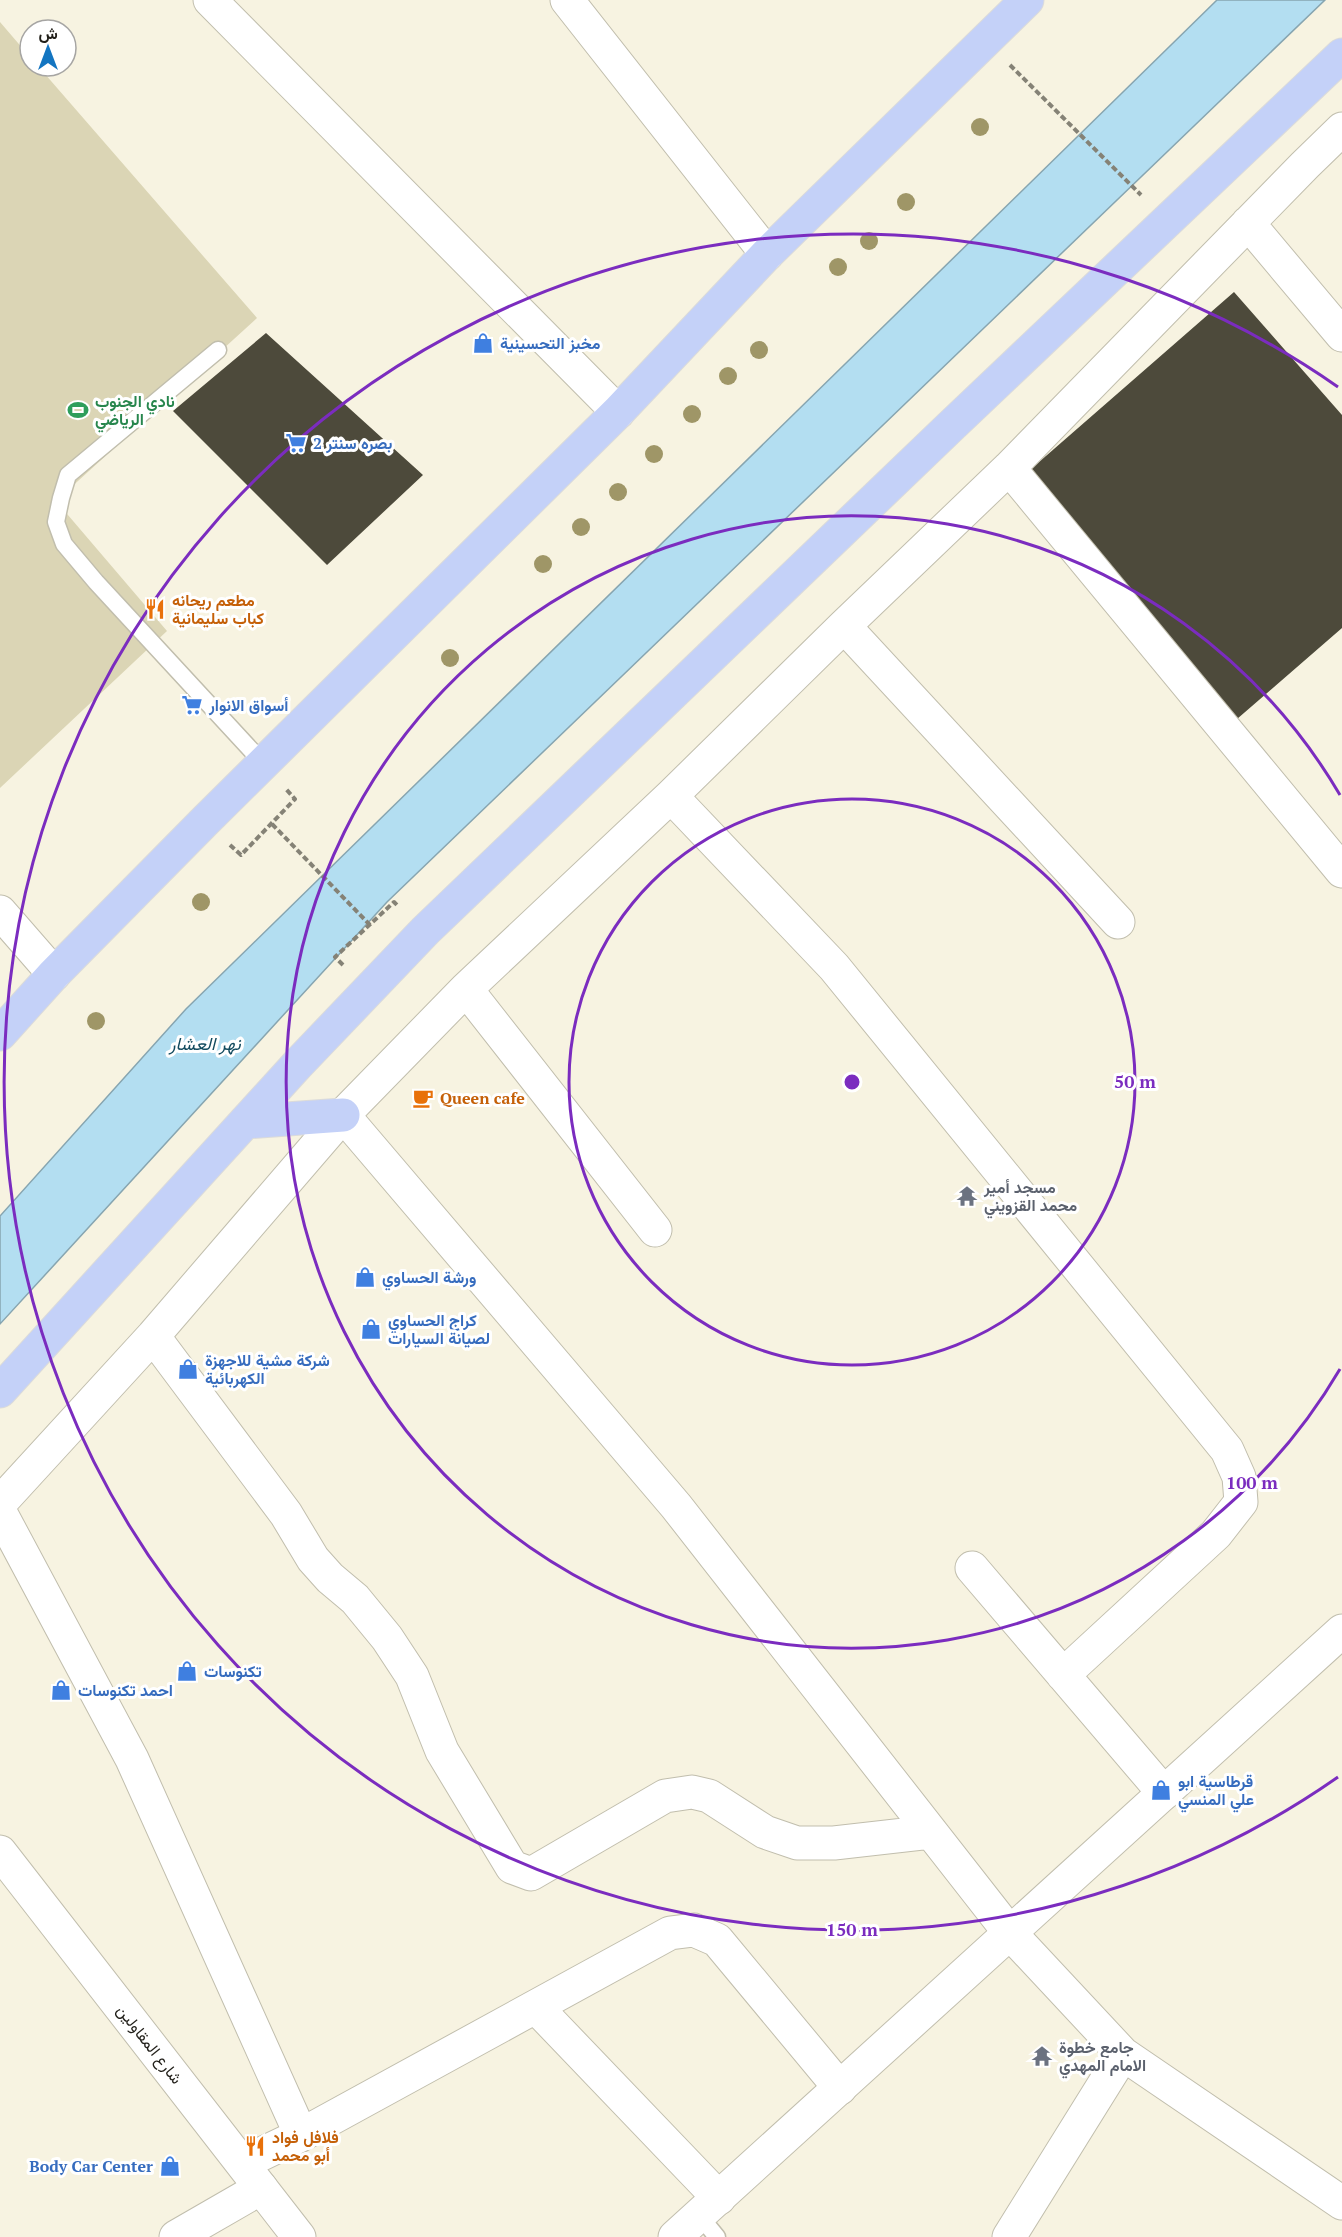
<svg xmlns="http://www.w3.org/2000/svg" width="1342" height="2237" viewBox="0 0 1342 2237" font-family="'PT Serif',Vazirmatn,serif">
	<rect width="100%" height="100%" fill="#f7f3e1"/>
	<path fill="#dbd5b5" d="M0 22 30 57V66H38L257 318 56 501 167 631 0 788Z"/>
	<path fill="#b3def1" stroke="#87a5b0" stroke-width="1.5" d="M1217 0H1325L387 902 0 1324V1216L186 1009Z"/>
	<path fill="#4d4a3b" d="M1234 292 1342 415V628L1237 719 1023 476Z
		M266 333 423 475 327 565 173 411Z"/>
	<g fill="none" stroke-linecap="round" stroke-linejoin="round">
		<g stroke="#c1bead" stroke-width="19">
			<path id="service" d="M218 350 68 475 61 498 56 522 64 544 96 582 264 764
				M699 2215 717 2237"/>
		</g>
		<g stroke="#c1bead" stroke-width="35">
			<path id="minor" d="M210 0 618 412
				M567 0 767 254
				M1248 223 1342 335
				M1009 468 1342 871
				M844 626 1118 922
				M671 796 834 967 1227 1450 1239 1477 1241 1502 1216 1534 1063 1675
				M0 912 54 974
				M466 989 655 1230
				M343 1115 676 1506 1010 1933 1123 2054 1342 2203
				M153 1336 286 1514 313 1559 330 1578 355 1599 387 1638 412 1676 442 1751 512 1867 531 1874 665 1796 692 1792 709 1796 765 1832 797 1843H834L931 1832
				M0 1503 153 1336 343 1115 466 989 671 796 844 626 1009 468 1305 165 1342 129
				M0 1512 132 1759 301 2135
				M972 1568 1164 1793
				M536 2007 719 2198
				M243 2163 301 2135 670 1933 694 1930 717 1940 840 2088
				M176 2237 261 2188
				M1009 2237 1123 2054"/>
		</g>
		<g stroke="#c1bead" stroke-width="35">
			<path id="tertiary" d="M0 1852 299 2237
				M675 2237 1342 1631"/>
		</g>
		<g stroke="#dbdbda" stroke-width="35">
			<path id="primary" d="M0 1034 54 974 205 821 618 412 767 254 1027 0
				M245 1122 343 1115
				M0 1391 297 1065 425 931 950 427 1342 55"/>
		</g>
		<path stroke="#858276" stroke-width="4" stroke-dasharray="6 3" stroke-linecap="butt" d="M1010 65 1141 195
			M272 824 370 925
			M230 845 241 855 295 799 286 789
			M343 965 335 957 394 902 398 906"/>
		<use href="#service" stroke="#fff" stroke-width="16"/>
		<use href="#minor" stroke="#fff" stroke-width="33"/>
		<use href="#tertiary" stroke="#fff" stroke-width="33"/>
		<use href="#primary" stroke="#c4d1f8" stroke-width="33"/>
	</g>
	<g fill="#9f9667">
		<circle cx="980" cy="127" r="9"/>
		<circle cx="906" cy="202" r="9"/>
		<circle cx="869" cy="241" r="9"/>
		<circle cx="838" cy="267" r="9"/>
		<circle cx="759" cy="350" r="9"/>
		<circle cx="728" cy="376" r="9"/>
		<circle cx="692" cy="414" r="9"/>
		<circle cx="654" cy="454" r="9"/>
		<circle cx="618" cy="492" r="9"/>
		<circle cx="581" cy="527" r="9"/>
		<circle cx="543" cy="564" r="9"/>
		<circle cx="450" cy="658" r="9"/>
		<circle cx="201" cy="902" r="9"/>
		<circle cx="96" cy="1021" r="9"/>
	</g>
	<g fill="none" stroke="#7b2cbf" stroke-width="3">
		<circle cx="852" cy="1082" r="283"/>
		<path d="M1340 1369A566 566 0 1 1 1340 795"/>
		<path d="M1338 1777A848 848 0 1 1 1338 387"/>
	</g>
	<defs>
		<g id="shop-bare" transform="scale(1.62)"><path d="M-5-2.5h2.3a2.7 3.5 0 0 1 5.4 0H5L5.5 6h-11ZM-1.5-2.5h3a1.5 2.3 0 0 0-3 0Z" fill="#3f7fe0" stroke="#fff" stroke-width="2.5" paint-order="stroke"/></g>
		<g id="stadium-bare" transform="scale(1.62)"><path d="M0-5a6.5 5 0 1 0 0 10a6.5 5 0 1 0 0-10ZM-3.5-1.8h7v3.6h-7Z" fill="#2e9e5b" stroke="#fff" stroke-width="2.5" paint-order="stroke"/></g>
		<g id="supermarket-bare" transform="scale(1.62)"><path d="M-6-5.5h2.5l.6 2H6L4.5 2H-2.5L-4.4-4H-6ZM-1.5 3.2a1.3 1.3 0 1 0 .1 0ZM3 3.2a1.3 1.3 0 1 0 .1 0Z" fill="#3f7fe0" stroke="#fff" stroke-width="2.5" paint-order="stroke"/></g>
		<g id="restaurant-bare" transform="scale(1.62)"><path d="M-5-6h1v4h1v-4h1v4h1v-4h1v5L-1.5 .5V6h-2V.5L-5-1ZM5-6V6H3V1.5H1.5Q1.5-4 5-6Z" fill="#e8710a" stroke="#fff" stroke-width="2.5" paint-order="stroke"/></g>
		<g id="cafe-bare" transform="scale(1.62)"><path d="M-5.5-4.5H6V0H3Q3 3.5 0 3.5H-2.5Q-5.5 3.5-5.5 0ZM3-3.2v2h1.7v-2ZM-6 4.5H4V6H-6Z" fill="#e8710a" stroke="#fff" stroke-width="2.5" paint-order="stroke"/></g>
		<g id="temple-bare" transform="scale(1.62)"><path d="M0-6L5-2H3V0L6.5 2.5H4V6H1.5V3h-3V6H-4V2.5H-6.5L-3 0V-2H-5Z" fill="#6b7280" stroke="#fff" stroke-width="2.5" paint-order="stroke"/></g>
	</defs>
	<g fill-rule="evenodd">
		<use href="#shop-bare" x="483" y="343"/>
		<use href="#stadium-bare" x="78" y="410"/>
		<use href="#supermarket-bare" x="296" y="443"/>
		<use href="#restaurant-bare" x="155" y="609"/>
		<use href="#supermarket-bare" x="192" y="705"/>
		<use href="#cafe-bare" x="423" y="1098"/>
		<use href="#temple-bare" x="967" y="1196"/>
		<use href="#shop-bare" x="365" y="1277"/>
		<use href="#shop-bare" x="371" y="1329"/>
		<use href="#shop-bare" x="188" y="1369"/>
		<use href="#shop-bare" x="187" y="1671"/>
		<use href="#shop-bare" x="61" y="1690"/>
		<use href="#shop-bare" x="1161" y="1790"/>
		<use href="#temple-bare" x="1042" y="2056"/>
		<use href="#restaurant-bare" x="255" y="2146"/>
		<use href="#shop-bare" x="170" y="2166"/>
	</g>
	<g text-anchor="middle" stroke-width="6" stroke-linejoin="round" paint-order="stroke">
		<g font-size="16" font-weight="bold" fill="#366cbe" stroke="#fff" text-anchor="start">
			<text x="500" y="349">مخبز التحسينية</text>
			<text x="313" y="449">بصره سنتر 2</text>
			<text x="209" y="711">أسواق الانوار</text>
			<text x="382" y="1283">ورشة الحساوي</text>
			<text x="388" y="1326">كراج الحساوي<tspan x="388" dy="18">لصيانة السيارات</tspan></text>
			<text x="205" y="1366">شركة مشية للاجهزة<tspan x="205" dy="18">الكهربائية</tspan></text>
			<text x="204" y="1677">تكنوسات</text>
			<text x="78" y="1696">احمد تكنوسات</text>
			<text x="1178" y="1787">قرطاسية ابو<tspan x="1178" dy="18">علي المنسي</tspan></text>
			<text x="153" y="2172" text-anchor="end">Body Car Center</text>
		</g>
		<g font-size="16" font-weight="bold" fill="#27864d" stroke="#fff" text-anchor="start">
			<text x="95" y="407">نادي الجنوب<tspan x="95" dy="18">الرياضي</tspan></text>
		</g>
		<g font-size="16" font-weight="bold" fill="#c56008" stroke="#fff" text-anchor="start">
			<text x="172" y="606">مطعم ريحانه<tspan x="172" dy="18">كباب سليمانية</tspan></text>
			<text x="440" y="1104">Queen cafe</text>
			<text x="272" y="2143">فلافل فواد<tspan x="272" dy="18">أبو محمد</tspan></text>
		</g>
		<g font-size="16" font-weight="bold" fill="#5b616d" stroke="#fff" text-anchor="start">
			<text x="984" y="1193">مسجد أمير<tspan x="984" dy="18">محمد القزويني</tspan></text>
			<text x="1059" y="2053">جامع خطوة<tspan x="1059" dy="18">الامام المهدي</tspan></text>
		</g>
		<g font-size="16" fill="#211f19" stroke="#fff">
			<text transform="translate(150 2044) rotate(52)" y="6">شارع المقاولين</text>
		</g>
		<g font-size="18" font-style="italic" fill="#124b5f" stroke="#fff">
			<text x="205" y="1050">نهر العشار</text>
		</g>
	</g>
	<circle cx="852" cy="1082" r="9" fill="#7b2cbf" stroke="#fff" stroke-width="3"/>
	<g font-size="18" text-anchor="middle" font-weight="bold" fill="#7b2cbf" stroke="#fff" stroke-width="6" stroke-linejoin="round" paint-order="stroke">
		<text x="1135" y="1088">50 m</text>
		<text x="1252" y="1489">100 m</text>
		<text x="852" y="1936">150 m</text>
	</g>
	<g transform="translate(48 48)"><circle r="28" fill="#ffffff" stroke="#a6a5a3" stroke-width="1.5"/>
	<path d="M0-4.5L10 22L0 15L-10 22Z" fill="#1375c1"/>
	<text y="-9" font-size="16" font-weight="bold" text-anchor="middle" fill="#211f19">ش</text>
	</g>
</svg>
